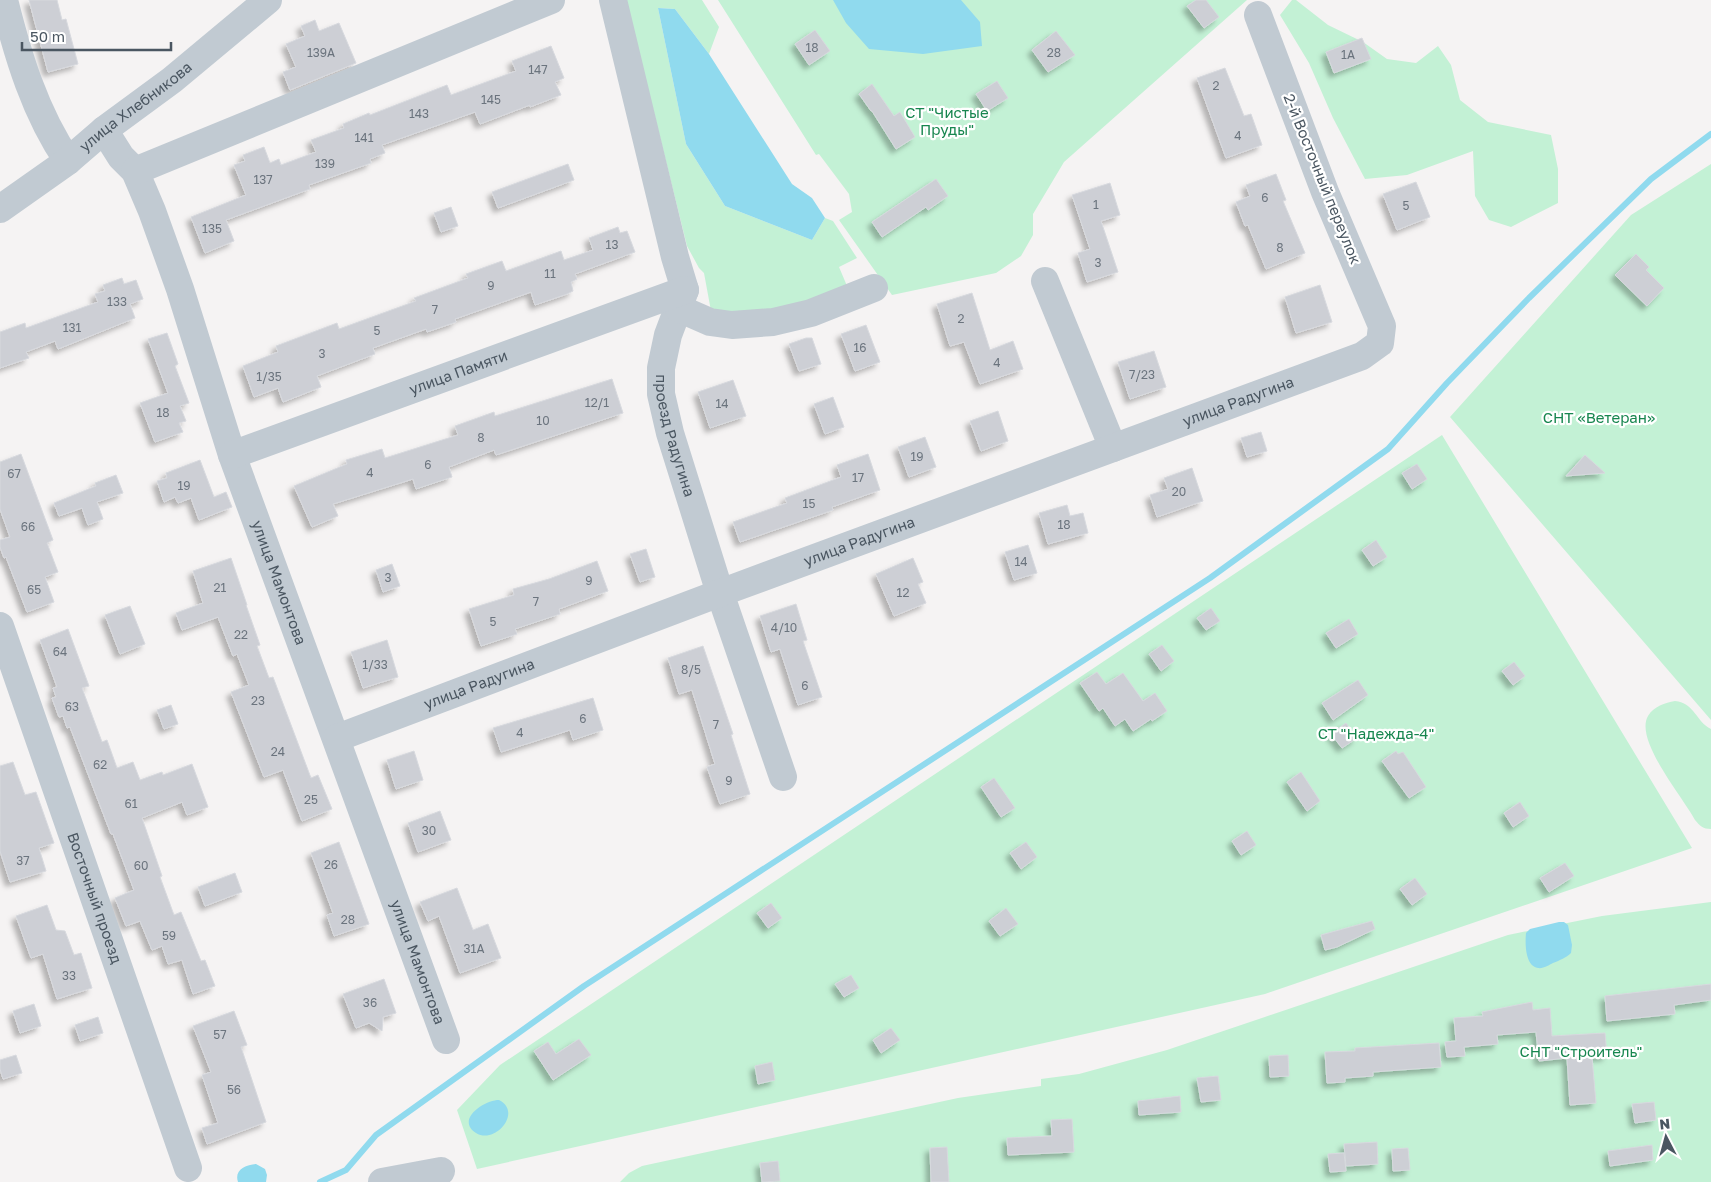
<svg xmlns="http://www.w3.org/2000/svg" width="1711" height="1182" viewBox="0 0 1711 1182" font-family="'Golos Text',sans-serif">
	<defs>
		<filter id="shadow"><feDropShadow dx="-4.5" dy="4.5" stdDeviation="2.5" flood-color="#0004"/></filter>
	</defs>
	<rect width="100%" height="100%" fill="#f5f3f3"/>
	<path fill="#c3f1d5" d="M626 0H702L719 27 709 54 675 9 658 8 686 144 725 206 812 240 825 218 833 221 857 258 839 267 850 293 753 317 711 311 704 273 699 268 687 246Z
		M718 0H1247L1064 162 1033 214V235L1021 256 996 273 892 295 839 220 852 212 849 194 819 154 816 155Z
		M1292 0H1296L1328 25 1363 42 1387 59 1416 63 1438 46 1451 65 1460 100 1488 122 1551 135 1558 169V203L1511 227 1489 220 1475 196 1473 151 1407 175 1365 179 1333 118 1309 63 1280 15Z
		M1711 164V720L1450 417 1631 215Z
		M1442 435 1692 848 1265 994 477 1169 457 1110 500 1065Z
		M1675 701C1695 703 1696 722 1711 729V829C1703 829 1700 826 1695 820 1683 797 1634 740 1648 716 1654 706 1665 703 1675 701Z
		M1711 902V1182H620L629 1173 642 1166 958 1098 1041 1086V1079L1079 1074 1167 1050 1508 935 1602 916Z"/>
	<path fill="#90daee" d="M833 0H961L980 22 982 46 923 54 869 49 846 23Z
		M658 8 675 9 709 54 792 184 812 198 825 218 812 240 725 206 686 144Z
		M1559 922H1564L1568 925 1572 945 1571 953C1566 958 1560 960 1553 963 1549 965 1543 969 1538 968 1525 966 1525 943 1526 933L1530 929Z
		M499 1100C523 1112 495 1145 476 1133 455 1119 485 1100 499 1100Z
		M256 1164 265 1169 267 1175 266 1182H238C234 1170 245 1165 256 1164Z"/>
	<g fill="none" stroke-linecap="round" stroke-linejoin="round">
		<path stroke="#90daee" stroke-width="6" d="M320 1182 346 1170 376 1135 584 986 1210 578 1388 449 1447 383 1529 298 1651 179 1711 134"/>
	</g>
	<path fill="#cdcfd5" stroke="#d7d9de" filter="url(#shadow)" d="M29 0H57L62 20 66 19 78 64 48 72Z
		M1196 0H1206L1219 17 1204 28 1187 6Z
		M315 20 319 31 339 23 356 63 290 90 283 72 296 67 286 44 305 36 301 26Z
		M815 30 830 51 809 65 795 44Z
		M1056 31 1075 55 1048 72 1032 50Z
		M1362 38 1371 59 1334 73 1326 52Z
		M551 46 564 78 555 82 561 95 530 107V105L480 124 475 112 382 145 385 153 370 159 371 163 309 185 310 189 226 220 234 241 205 253 191 217 246 195 234 165 245 161 243 155 264 147 270 163 279 159 281 165 316 152 311 140 344 128 343 124 369 113 370 115 447 85 451 95 516 71 512 61Z
		M1225 68 1244 116 1251 114 1262 145 1226 158 1197 78Z
		M997 81 1008 98 987 111 976 94Z
		M872 84 894 116 900 112 915 137 896 149 872 111H871L859 94Z
		M568 164 574 180 498 208 492 192Z
		M1276 174 1286 200 1283 201 1305 253 1266 269 1248 225 1245 226 1236 202 1250 196 1246 185Z
		M936 179 948 196 928 210 926 207 882 237 872 222Z
		M1416 182 1430 217 1397 230 1383 194Z
		M1110 183 1120 215 1101 221 1118 272 1087 282 1078 253 1090 249 1072 195Z
		M451 207 458 226 441 232 434 213Z
		M618 227 620 233 627 231 635 252 575 274 577 279 571 282 573 291 567 294 535 305 531 292 455 319 456 322 427 332 426 329 373 348 375 354 317 376 321 387 306 393 283 402 278 388 254 397 243 366 278 352 276 346 337 323 339 329 416 301 414 298 468 278 466 274 502 261 506 271 561 251 564 260 593 250 589 238Z
		M1636 254 1649 267 1646 270 1664 288 1647 306 1615 275Z
		M122 278 124 284 136 280 143 299 130 304 135 318 58 349 55 341 26 352 29 358 0 368V332L25 323 26 328 98 302 95 294 105 291 103 285Z
		M1320 285 1332 322 1296 333 1285 297Z
		M972 293 990 350 1013 341 1023 369 980 384 964 342 950 346 937 304Z
		M866 325 880 362 855 371 841 334Z
		M167 333 178 364 175 366 189 403 180 406 186 421 179 423 183 432 155 442 140 403 168 393 148 339Z
		M806 338H812L821 364 799 371 789 344Z
		M1154 351 1166 387 1130 399 1118 362Z
		M612 379 623 413 496 455 494 450 449 467 452 477 416 489 413 479 333 504 338 516 312 527 294 486 347 464 346 460 382 449 385 458 458 435 455 426 494 412 495 416Z
		M733 380 746 416 710 428 698 392Z
		M833 397 844 427 825 434 814 404Z
		M998 411 1008 441 981 451 970 421Z
		M1261 432 1267 451 1247 457 1241 438Z
		M925 437 936 467 909 477 898 447Z
		M21 454 53 540 47 543 58 572 45 577 54 602 27 612 6 557 4 558 0 547V540L10 537 0 509V462Z
		M868 454 880 490 832 507 833 510 740 542 733 522 787 503 785 498 841 477 837 465Z
		M1585 455 1605 473 1566 476Z
		M200 460 214 497 226 492 232 507 199 520 191 498 178 503 175 497 164 502 157 481 167 478 166 473Z
		M1417 464 1427 479 1412 489 1402 473Z
		M1192 468 1203 501 1157 517 1150 495 1168 489 1164 478Z
		M116 475 123 493 97 502 103 519 88 525 82 508 59 516 54 503 96 486 95 483Z
		M1067 505 1070 516 1083 513 1088 533 1048 544 1039 513Z
		M1376 540 1387 557 1373 566 1362 550Z
		M1028 545 1037 573 1014 580 1005 552Z
		M646 549 655 577 640 582 630 554Z
		M231 558 247 605H246L260 645 257 646 269 678 273 677 311 778 318 775 332 809 302 821 283 770 264 777 231 692 249 685 237 654 233 656 218 617 182 630 176 613 203 603 193 571Z
		M913 558 923 582 918 584 926 603 894 616 876 574Z
		M597 561 608 591 559 609 560 614 515 629 517 634 481 646 469 609 514 595 513 589 549 579Z
		M392 564 400 586 383 592 376 570Z
		M796 604 807 640 803 641 822 697 798 705 780 649 771 652 760 616Z
		M130 606 145 644 120 654 105 615Z
		M1211 608 1220 621 1206 630 1197 618Z
		M1349 619 1358 634 1336 648 1326 633Z
		M68 629 89 686 82 688 102 742 107 740 117 768 133 762 140 780 162 772 163 775 192 764 208 807 187 815 182 802 142 818 162 876 160 877 174 915 181 912 201 961 205 960 215 986 193 994 182 960 168 964 162 946 152 950 140 921 126 926 115 898 134 890 113 834H111L70 727 67 728 63 716 59 717 52 698 56 697 53 688 57 687 40 640Z
		M387 640 398 677 363 688 351 652Z
		M1162 645 1174 661 1161 671 1149 654Z
		M703 646 733 734 731 735 750 794 720 804 707 767 715 764 692 690 679 694 668 658Z
		M1514 662 1525 676 1513 685 1502 671Z
		M1097 672 1106 684 1123 673 1143 701 1155 693 1167 711 1152 721 1151 719 1133 731 1125 719 1115 726 1103 708 1099 711 1080 683Z
		M1358 680 1368 695 1333 720 1322 703Z
		M593 698 603 730 573 740 570 730 501 752 493 728Z
		M171 705 178 724 164 729 157 710Z
		M1346 723 1357 738 1342 748 1331 734Z
		M414 751 423 780 396 789 387 760Z
		M1396 751 1398 754 1403 752 1426 787 1409 798 1382 761Z
		M13 762 25 795 36 792 54 843 39 848 46 871 10 882 0 851V766Z
		M1301 772 1320 801 1307 811 1287 782Z
		M994 778 1015 808 1001 817 981 787Z
		M1520 802 1529 816 1513 827 1504 813Z
		M440 811 451 840 418 852 408 823Z
		M1247 831 1256 845 1241 855 1232 841Z
		M339 842 369 924 334 936 327 915 333 913 311 853Z
		M1026 842 1037 857 1021 869 1010 853Z
		M1565 863 1574 876 1549 892 1540 878Z
		M235 873 242 892 205 906 198 887Z
		M1415 878 1427 894 1412 905 1400 889Z
		M457 888 473 930 488 924 501 958 460 973 439 916 428 921 420 902Z
		M771 903 782 918 768 928 757 913Z
		M47 905 56 930 65 931 74 955 81 953 92 988 57 999 43 954 31 958 16 916Z
		M1006 908 1018 924 1000 936 989 921Z
		M1372 921 1375 929 1337 947 1325 950 1321 935Z
		M851 975 859 988 844 997 835 984Z
		M384 979 396 1013 383 1017 382 1031 369 1023 356 1028 343 994Z
		M1711 984V1000L1674 1005 1675 1014 1607 1021 1605 996Z
		M1532 1002 1533 1010 1550 1008 1552 1036 1605 1033 1607 1056 1592 1057 1596 1103 1570 1105 1567 1058 1539 1061 1536 1032 1497 1035 1498 1044 1464 1047 1465 1056 1447 1057 1445 1042 1456 1041 1454 1018 1483 1016 1482 1012Z
		M34 1004 41 1026 20 1033 13 1011Z
		M234 1011 247 1045 241 1047 266 1122 207 1144 202 1128 218 1123 202 1075 211 1072 193 1026Z
		M98 1017 103 1033 80 1041 75 1025Z
		M891 1028 900 1040 881 1053 873 1040Z
		M579 1039 591 1055 553 1080 534 1051 548 1042 556 1054Z
		M1439 1043 1441 1067 1373 1072V1076L1345 1078V1082L1327 1083 1325 1052 1355 1051V1048Z
		M16 1055 22 1073 3 1079 0 1069V1060Z
		M1288 1055 1289 1076 1270 1077 1269 1056Z
		M772 1062 775 1080 758 1084 755 1066Z
		M1218 1076 1221 1100 1201 1102 1197 1078Z
		M1180 1096 1181 1112 1139 1115 1138 1101Z
		M1654 1102 1656 1120 1635 1123 1632 1104Z
		M1072 1119 1074 1152 1008 1155 1007 1138 1052 1136 1051 1120Z
		M1377 1142 1378 1164 1346 1166 1344 1144Z
		M1652 1145 1653 1160 1610 1166 1608 1151Z
		M947 1147 949 1182H931L930 1148Z
		M1408 1148 1410 1170 1393 1171 1392 1149Z
		M1344 1153 1346 1171 1330 1172 1328 1154Z
		M778 1161 780 1181 762 1182 760 1163Z"/>
	<g fill="none" stroke-linecap="round" stroke-linejoin="round">
		<g stroke="#c1cad2" stroke-width="28">
			<path d="M4 0C18 56 35 113 68 161"/>
			<path id="s1" d="M613 0 675 257 685 290 668 335 661 368V394L670 433 720 593 783 777"/>
			<path id="s2" d="M104 130 121 157 135 171 152 211 180 289 232 455 446 1040"/>
			<path d="M135 171 551 0"/>
			<path id="s3" d="M0 209 68 161 104 130 172 80 268 0"/>
			<path d="M1045 281 1113 448"/>
			<path d="M678 308 710 322 732 325 773 322 811 313 874 288"/>
			<path id="s4" d="M232 455 685 290"/>
			<path id="s5" d="M0 626 188 1168"/>
			<path id="s6" d="M337 738 720 593 1362 356 1380 343 1382 326 1325 192 1258 15"/>
			<path d="M382 1182 441 1171"/>
		</g>
	</g>
	<g text-anchor="middle" stroke-width="4.5" stroke-linejoin="round" paint-order="stroke">
		<g font-size="12" fill="#6b747e">
			<text x="812" y="52">18</text>
			<text x="321" y="57">139А</text>
			<text x="1054" y="57">28</text>
			<text x="1348" y="59">1А</text>
			<text x="538" y="74">147</text>
			<text x="1216" y="90">2</text>
			<text x="491" y="104">145</text>
			<text x="419" y="118">143</text>
			<text x="1238" y="140">4</text>
			<text x="364" y="142">141</text>
			<text x="325" y="168">139</text>
			<text x="263" y="184">137</text>
			<text x="1265" y="202">6</text>
			<text x="1096" y="209">1</text>
			<text x="1406" y="210">5</text>
			<text x="212" y="233">135</text>
			<text x="612" y="249">13</text>
			<text x="1280" y="252">8</text>
			<text x="1098" y="267">3</text>
			<text x="550" y="278">11</text>
			<text x="491" y="290">9</text>
			<text x="117" y="306">133</text>
			<text x="435" y="314">7</text>
			<text x="961" y="323">2</text>
			<text x="72" y="332">131</text>
			<text x="377" y="335">5</text>
			<text x="860" y="352">16</text>
			<text x="322" y="358">3</text>
			<text x="997" y="367">4</text>
			<text x="1142" y="379">7/23</text>
			<text x="269" y="381">1/35</text>
			<text x="597" y="407">12/1</text>
			<text x="722" y="408">14</text>
			<text x="163" y="417">18</text>
			<text x="543" y="425">10</text>
			<text x="481" y="442">8</text>
			<text x="917" y="461">19</text>
			<text x="428" y="469">6</text>
			<text x="370" y="477">4</text>
			<text x="14" y="478">67</text>
			<text x="858" y="482">17</text>
			<text x="184" y="490">19</text>
			<text x="1179" y="496">20</text>
			<text x="809" y="508">15</text>
			<text x="1064" y="529">18</text>
			<text x="28" y="531">66</text>
			<text x="1021" y="566">14</text>
			<text x="388" y="582">3</text>
			<text x="589" y="585">9</text>
			<text x="220" y="592">21</text>
			<text x="34" y="594">65</text>
			<text x="903" y="597">12</text>
			<text x="536" y="606">7</text>
			<text x="493" y="626">5</text>
			<text x="784" y="632">4/10</text>
			<text x="241" y="639">22</text>
			<text x="60" y="656">64</text>
			<text x="375" y="669">1/33</text>
			<text x="691" y="674">8/5</text>
			<text x="805" y="690">6</text>
			<text x="258" y="705">23</text>
			<text x="72" y="711">63</text>
			<text x="583" y="723">6</text>
			<text x="716" y="729">7</text>
			<text x="520" y="737">4</text>
			<text x="278" y="756">24</text>
			<text x="100" y="769">62</text>
			<text x="729" y="785">9</text>
			<text x="311" y="804">25</text>
			<text x="131" y="808">61</text>
			<text x="429" y="835">30</text>
			<text x="23" y="865">37</text>
			<text x="331" y="869">26</text>
			<text x="141" y="870">60</text>
			<text x="348" y="924">28</text>
			<text x="169" y="940">59</text>
			<text x="474" y="953">31А</text>
			<text x="69" y="980">33</text>
			<text x="370" y="1007">36</text>
			<text x="220" y="1039">57</text>
			<text x="234" y="1094">56</text>
		</g>
		<g font-size="15" fill="#4a5661" stroke="#fff">
			<text dy="5" stroke="none"><textPath href="#s3" startOffset="170">улица Хлебникова</textPath></text>
			<text transform="translate(1322 179) rotate(68)" y="5">2-й Восточный переулок</text>
			<text dy="5" stroke="none"><textPath href="#s4" startOffset="241">улица Памяти</textPath></text>
			<text dy="5" stroke="none"><textPath href="#s6" startOffset="962">улица Радугина</textPath></text>
			<text dy="5" stroke="none"><textPath href="#s1" startOffset="450">проезд Радугина</textPath></text>
			<text dy="5" stroke="none"><textPath href="#s6" startOffset="558">улица Радугина</textPath></text>
			<text dy="5" stroke="none"><textPath href="#s2" startOffset="488">улица Мамонтова</textPath></text>
			<text dy="5" stroke="none"><textPath href="#s6" startOffset="152">улица Радугина</textPath></text>
			<text dy="5" stroke="none"><textPath href="#s5" startOffset="288">Восточный проезд</textPath></text>
			<text dy="5" stroke="none"><textPath href="#s2" startOffset="892">улица Мамонтова</textPath></text>
		</g>
		<g font-size="15" fill="#17864f" stroke="#fff">
			<text x="947" y="118">СТ "Чистые<tspan x="947" dy="17">Пруды"</tspan></text>
			<text x="1599" y="423">СНТ «Ветеран»</text>
			<text x="1376" y="739">СТ "Надежда-4"</text>
			<text x="1581" y="1057">СНТ "Строитель"</text>
		</g>
	</g>
	<g transform="translate(1666 1137) rotate(354)" stroke="#ffffff" stroke-width="4" paint-order="stroke">
	<path d="M0-4L9 19L0 12L-9 19Z" fill="#4a5661"/>
	<text y="-8" font-size="14" font-weight="bold" text-anchor="middle" fill="#4a5661">N</text>
	</g>
	<path d="M22 42v8h149v-8" fill="none" stroke="#4a5661" stroke-width="2.5"/>
	<text x="30" y="42" font-size="15" fill="#4a5661" stroke="#ffffff" stroke-width="4" paint-order="stroke">50 m</text>
</svg>
